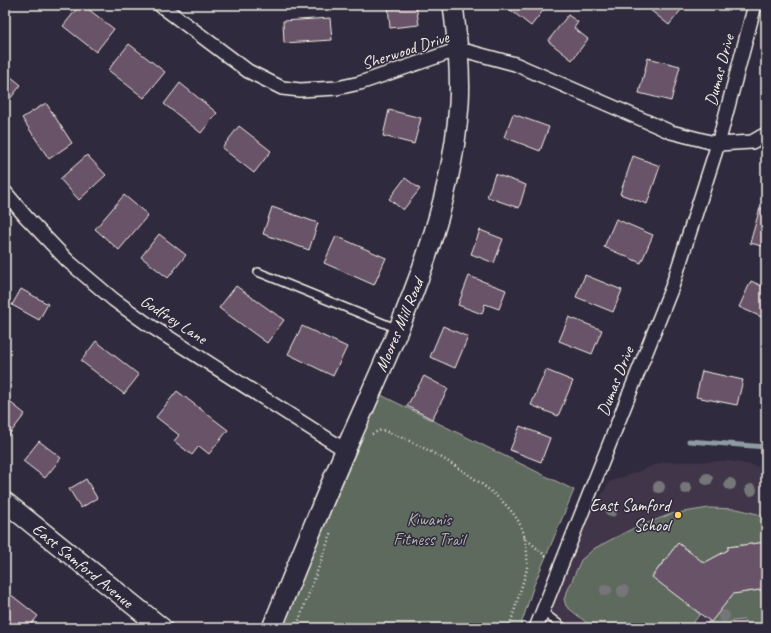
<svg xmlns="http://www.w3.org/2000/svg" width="771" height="633" viewBox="0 0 771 633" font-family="Caveat,sans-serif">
	<rect width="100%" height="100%" fill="#2f2a3d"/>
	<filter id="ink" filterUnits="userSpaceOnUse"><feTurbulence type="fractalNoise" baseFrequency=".025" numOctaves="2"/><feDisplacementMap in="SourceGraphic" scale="8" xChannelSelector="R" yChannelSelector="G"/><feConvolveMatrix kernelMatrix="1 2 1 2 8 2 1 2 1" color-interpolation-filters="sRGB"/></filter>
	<g filter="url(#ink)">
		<path fill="#40364a" d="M730 461 766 468V628H544L571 548 609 482 663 462Z"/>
		<path fill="#5f6a5f" stroke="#aaaea4" d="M379 394 574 490 534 585 520 628H282Z
			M709 508 737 509 766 516V542L728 547V550L704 563 678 543 652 576 700 614 689 628H593L566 606 564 599 581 560 595 548 632 529 671 514Z
			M766 589 765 624C756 627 750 628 744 620L731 621 725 628H703L709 621 711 622 733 594Z"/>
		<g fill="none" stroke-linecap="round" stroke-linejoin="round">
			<path stroke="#8e9ca2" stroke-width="5" d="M689 441 766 447"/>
		</g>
		<path fill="#695369" stroke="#f4f1e8" d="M80 5H83L114 29 96 52 63 26Z
			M388 5H416L419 25 390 28Z
			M510 5H542L545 8 531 26 508 8Z
			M644 5H685L669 25Z
			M568 15 578 22 574 28 588 39 572 60 548 41Z
			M330 18 332 40 284 43 283 21Z
			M129 44 165 72 144 98 108 70Z
			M648 58 680 66 671 101 639 93Z
			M5 72 21 85 6 104 5 103Z
			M180 83 217 113 201 133 164 104Z
			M46 103 72 143 49 159 22 118Z
			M389 110 421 118 414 144 383 136Z
			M513 114 549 127 540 151 504 137Z
			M239 126 271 151 254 173 222 148Z
			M87 155 106 175 79 200 60 179Z
			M633 156 660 166 647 204 620 194Z
			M495 174 526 185 519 208 487 197Z
			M405 178 420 189 403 210 389 199Z
			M124 195 148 215 119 250 95 229Z
			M272 207 318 223 309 250 263 234Z
			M760 208 766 209V247L750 243Z
			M616 219 653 235 641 263 604 247Z
			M480 230 503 239 494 263 471 254Z
			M159 234 186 255 168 278 141 257Z
			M336 236 386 258 374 285 324 263Z
			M585 275 622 290 613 312 576 297Z
			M469 276 506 290 499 309 485 304 482 314 458 305Z
			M751 281 766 288V319L739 307Z
			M236 286 284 320 267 343 219 308Z
			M21 289 48 304 39 320 12 305Z
			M569 317 602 330 592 354 559 341Z
			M302 326 347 347 333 376 288 354Z
			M443 326 468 337 455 368 430 357Z
			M96 341 139 375 124 394 81 361Z
			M546 370 573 381 558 416 531 405Z
			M702 371 743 380 737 405 696 397Z
			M424 376 448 389 432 419 407 406Z
			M177 391 228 430 209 454 199 446 192 455 174 441 179 435 156 417Z
			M6 399 25 414 5 440V400Z
			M520 426 550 438 541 462 510 450Z
			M39 441 61 458 45 478 23 461Z
			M86 479 97 498 81 508 69 489Z
			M766 542V589L733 594 711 622 652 577 678 543 704 563 728 550V547Z
			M10 594 38 616 28 628H12L5 622V601Z"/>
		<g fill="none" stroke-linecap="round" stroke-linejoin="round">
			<g stroke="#f4f1e8" stroke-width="10">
				<path id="lane" d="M258 272 398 329
					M542 611 564 628"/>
			</g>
			<g stroke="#f4f1e8" stroke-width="16">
				<path id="street" d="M160 5 248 71 282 88 300 90 337 88 360 83 459 49 515 64 671 132 718 144 752 142 766 134
					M5 192 26 217 68 261 114 300 146 323 345 450
					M536 628 672 287 718 144 755 5"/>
			</g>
			<g stroke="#f4f1e8" stroke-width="22">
				<path id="secondary" d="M5 502 162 628
					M272 628C297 566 322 503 349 442 397 333 451 224 459 104 461 71 457 38 453 5"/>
			</g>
			<path stroke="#f4f1e8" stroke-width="2.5" stroke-dasharray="1 3" stroke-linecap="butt" d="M372 434 381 430C417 440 497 486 517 519 526 533 528 552 527 569L509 628
				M524 537 548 558
				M296 628 332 531"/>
			<use href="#lane" stroke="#2f2a3d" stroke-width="7"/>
			<use href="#street" stroke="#2f2a3d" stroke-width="13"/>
			<use href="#secondary" stroke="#2f2a3d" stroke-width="19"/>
		</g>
		<g fill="#767679">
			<circle cx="707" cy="479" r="6"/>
			<circle cx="730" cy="484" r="6"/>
			<circle cx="659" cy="487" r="6"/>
			<circle cx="686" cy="488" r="6"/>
			<circle cx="751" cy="490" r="6"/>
			<circle cx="611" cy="511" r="6"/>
			<circle cx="606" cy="590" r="6"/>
			<circle cx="623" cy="591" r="6"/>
			<circle cx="724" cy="616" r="6"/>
		</g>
	</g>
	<circle fill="#ffd166" stroke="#2f2a3d" stroke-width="1.5" cx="678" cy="515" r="4"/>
	<g text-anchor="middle" stroke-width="3" stroke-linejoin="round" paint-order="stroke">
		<g font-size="17" fill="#f4f1e8" stroke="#2f2a3d">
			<text transform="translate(405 50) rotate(-18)" y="6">Sherwood Drive</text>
			<text transform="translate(719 70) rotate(-75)" y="6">Dumas Drive</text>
			<text transform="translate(174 319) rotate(33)" y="6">Godfrey Lane</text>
			<text transform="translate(399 325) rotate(-67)" y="6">Moores Mill Road</text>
			<text transform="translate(615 381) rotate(-68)" y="6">Dumas Drive</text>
			<text transform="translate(83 565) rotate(39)" y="6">East Samford Avenue</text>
		</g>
		<g font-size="17" fill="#f4f1e8" stroke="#2f2a3d" text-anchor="end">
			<text x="670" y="511">East Samford<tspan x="670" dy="20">School</tspan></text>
		</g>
		<g font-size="17" fill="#b1b4aa" stroke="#2f2a3d">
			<text x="429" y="525">Kiwanis<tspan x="429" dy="20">Fitness Trail</tspan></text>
		</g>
	</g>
	<rect width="771" height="633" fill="none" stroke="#2f2a3d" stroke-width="20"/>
	<rect x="10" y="10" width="751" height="613" fill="none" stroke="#f4f1e8" stroke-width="1.5" filter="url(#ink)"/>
</svg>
